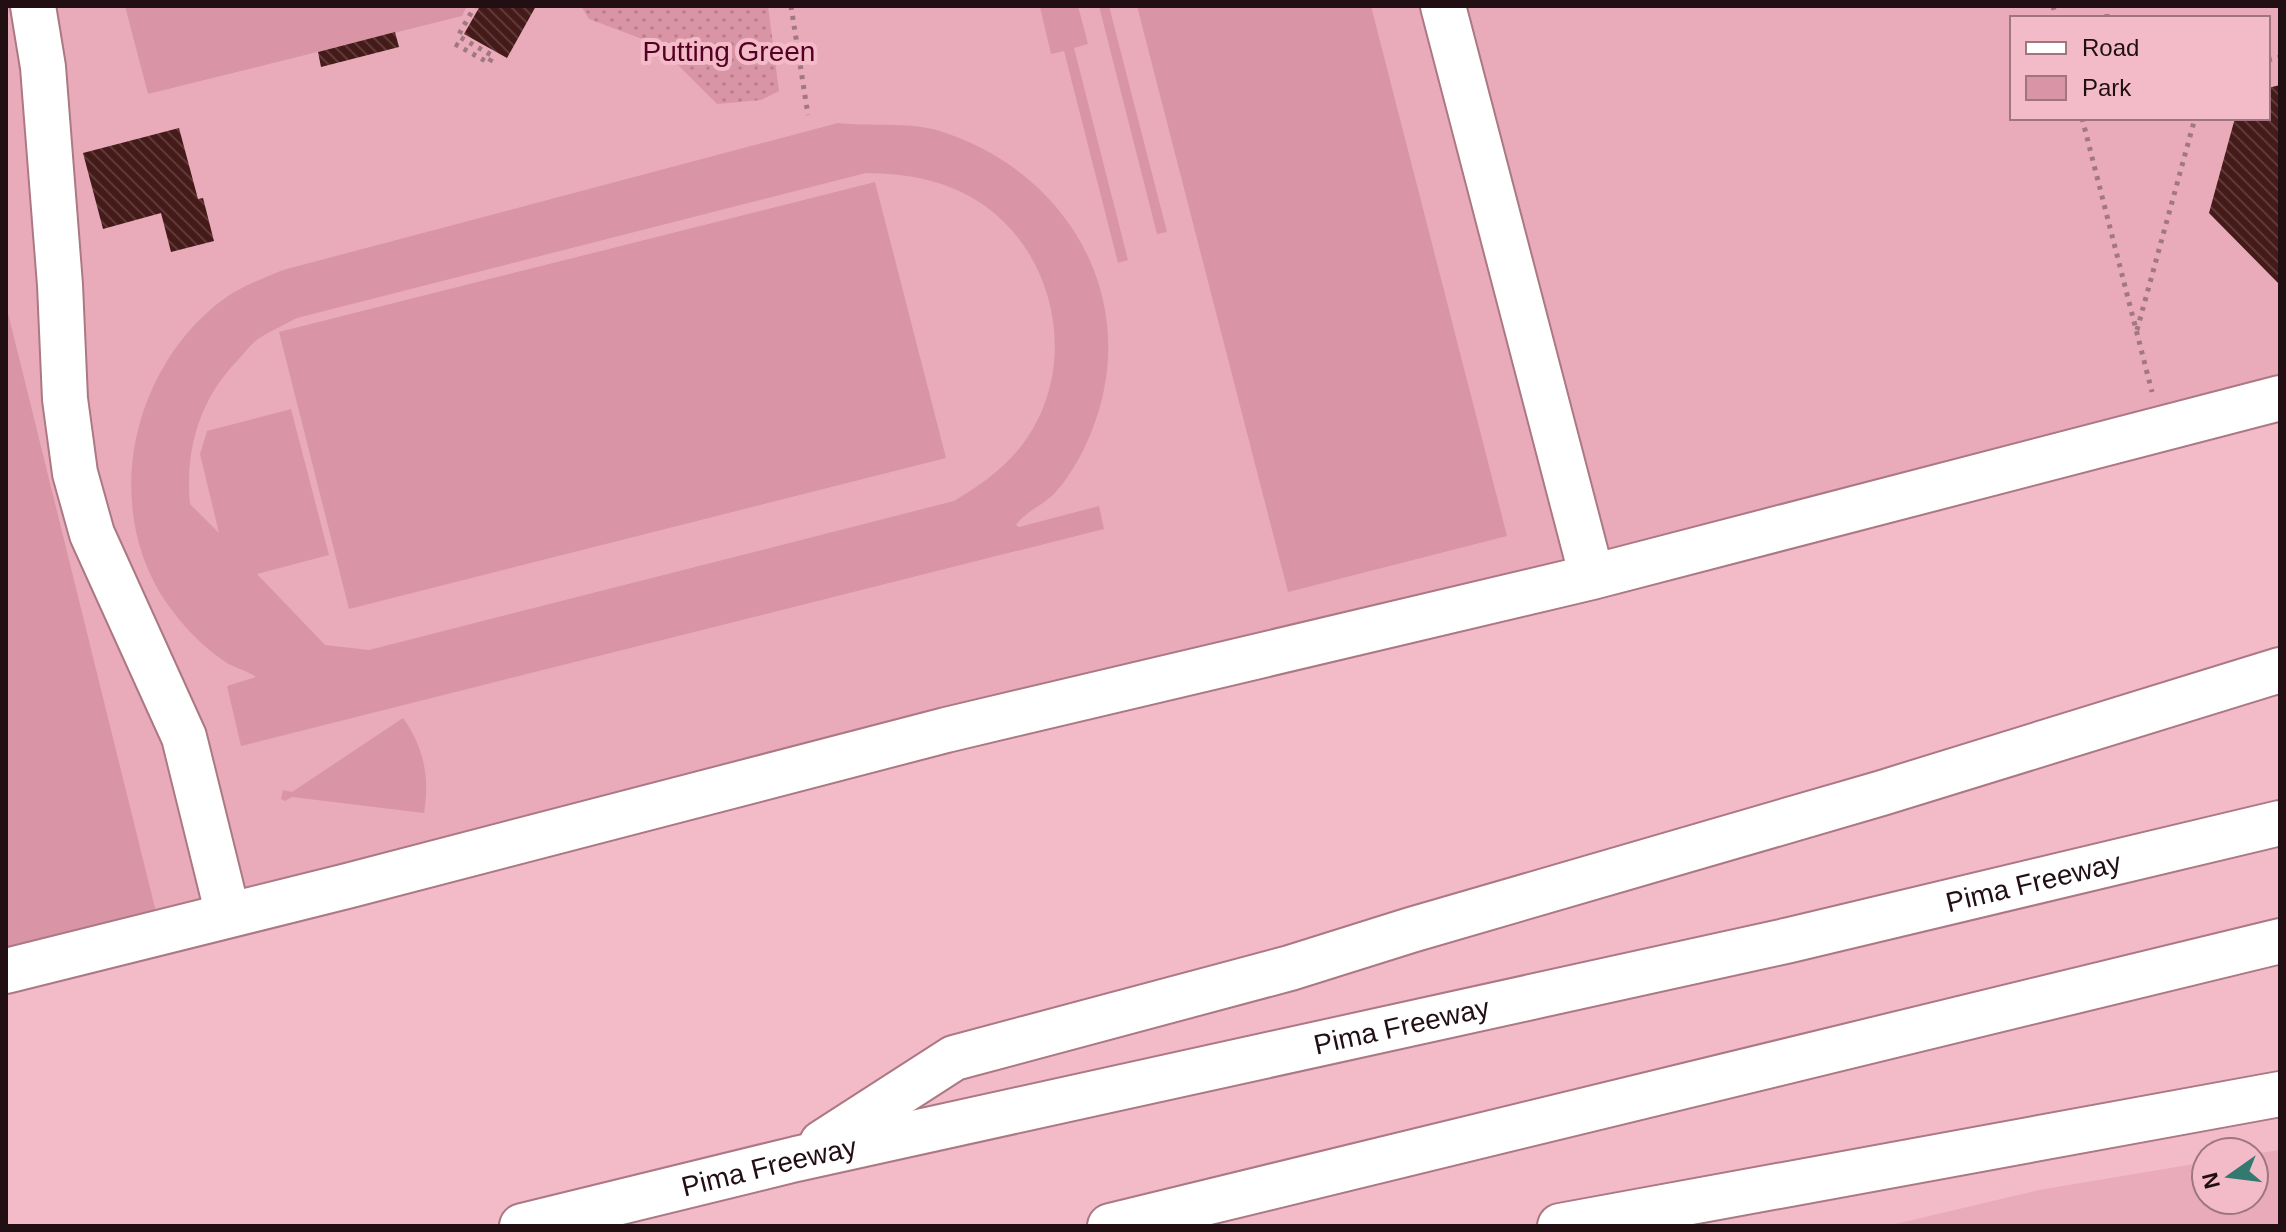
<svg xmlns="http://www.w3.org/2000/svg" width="2286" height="1232" viewBox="0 0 2286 1232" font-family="Arial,sans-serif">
	<defs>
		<pattern id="garden-dots" width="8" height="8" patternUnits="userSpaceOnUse" patternTransform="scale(2)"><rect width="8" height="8" fill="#d995a5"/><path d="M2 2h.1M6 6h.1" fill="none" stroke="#ba7f8d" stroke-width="1.8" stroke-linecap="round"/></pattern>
		<pattern id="building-back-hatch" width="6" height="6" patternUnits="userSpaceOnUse" patternTransform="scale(2)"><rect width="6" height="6" fill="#451b19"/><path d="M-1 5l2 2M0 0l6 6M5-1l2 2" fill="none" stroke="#5d3a39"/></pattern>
	</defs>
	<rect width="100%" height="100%" fill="#f3bbc8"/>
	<path fill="#e9abb9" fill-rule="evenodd" d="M6 6H2280V417L6 989ZM2012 18H2268V118H2012Z
		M2280 1150V1226H1887L2039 1190 2206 1162V1200H2254V1154Z"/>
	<path fill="#d995a5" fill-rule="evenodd" d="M125 6H467L462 16 148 94Z
		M1045 6H1078L1088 44 1074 48 1128 260 1118 263 1064 51 1051 54 1040 7Z
		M1099 6H1109L1167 232 1157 234Z
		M1137 6H1371L1507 536 1288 592Z
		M838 123C872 127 907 121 940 131 1070 172 1144 303 1091 433 1083 453 1068 480 1053 495 1041 506 1025 512 1016 525L1019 527 1099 506 1104 529 241 746 227 686 256 677C246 670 234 668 224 661 203 647 183 626 168 605 99 508 132 363 228 296 245 285 264 278 283 270ZM866 173C900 174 930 177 961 192 1051 234 1083 356 1027 438 1008 466 982 484 954 501L369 650 325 645 257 574 329 555 291 409 207 431 200 454 219 533 190 504C185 451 199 400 237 361 244 354 250 345 258 339 270 331 284 325 297 318Z
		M875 182 946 458 349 609 279 332Z
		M6 305 156 912 6 949Z
		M403 718C424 747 430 778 424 813L292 797 285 801 281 799 283 790 292 792Z"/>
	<path fill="url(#garden-dots)" d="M581 6H768L779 91 761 100 717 104 658 45 589 19Z"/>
	<path fill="url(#building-back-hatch)" d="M480 6H536L507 58 464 34Z
		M395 32 399 47 321 67 318 52Z
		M2280 85V285L2209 213 2235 118H2268V88Z
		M179 128 198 199 203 198 214 241 171 252 161 213 103 229 83 153Z"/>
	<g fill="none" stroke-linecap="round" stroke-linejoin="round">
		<g stroke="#ab7884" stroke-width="48">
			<path id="minor" d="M33 6 43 67 60 285 65 399 75 473 92 534 184 737 228 915
				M1443 6 1592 577
				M6 971 347 886 946 730 1592 577 2280 398"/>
		</g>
		<g stroke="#ab7884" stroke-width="48">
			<g id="highway">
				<path d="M822 1143 954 1058 1290 968 1411 930 1882 793 2280 670"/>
				<path id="s1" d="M522 1226 796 1159 1790 940 2280 823"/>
				<path d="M1110 1226 2280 941"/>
				<path d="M1560 1226 2280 1094"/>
			</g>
		</g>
		<path stroke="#a17882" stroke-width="5" stroke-dasharray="4 6" stroke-linecap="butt" d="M791 6 808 115
			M2053 6 2056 18
			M2107 18V6
			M455 44 489 63 493 56 458 36 475 6
			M2268 60 2280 57
			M2082 118 2152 392
			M2137 330 2195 118"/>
		<use href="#minor" stroke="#fff" stroke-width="44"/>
		<use href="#highway" stroke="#fff" stroke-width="44"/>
	</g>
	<g text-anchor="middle" stroke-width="8" stroke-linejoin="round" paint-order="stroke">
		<g font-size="28" fill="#540024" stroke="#f3bbc8">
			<text x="729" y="61">Putting Green</text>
		</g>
		<g font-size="28" fill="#220f14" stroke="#f3bbc8">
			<text dy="10" stroke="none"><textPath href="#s1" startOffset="1550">Pima Freeway</textPath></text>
			<text dy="10" stroke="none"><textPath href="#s1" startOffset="902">Pima Freeway</textPath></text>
			<text dy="10" stroke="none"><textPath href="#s1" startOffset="254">Pima Freeway</textPath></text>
		</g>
	</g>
	<rect width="2286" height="1232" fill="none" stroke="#220f14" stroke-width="16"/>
	<rect x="2010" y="16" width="260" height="104" fill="#f3bbc8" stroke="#9f7680" stroke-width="2"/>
	<rect x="2026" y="42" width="40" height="12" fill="#ffffff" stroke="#9f7680" stroke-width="2"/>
	<text x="2082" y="56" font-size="24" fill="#220f14">Road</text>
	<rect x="2026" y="76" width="40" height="24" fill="#d995a5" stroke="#9f7680" stroke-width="2"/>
	<text x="2082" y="96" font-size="24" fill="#220f14">Park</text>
	<g transform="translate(2230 1176) rotate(256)"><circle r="38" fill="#f3bbc8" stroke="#9f7680" stroke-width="2"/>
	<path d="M0-6L14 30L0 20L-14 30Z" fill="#337970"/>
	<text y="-12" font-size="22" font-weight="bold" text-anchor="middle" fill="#220f14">N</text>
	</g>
</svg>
